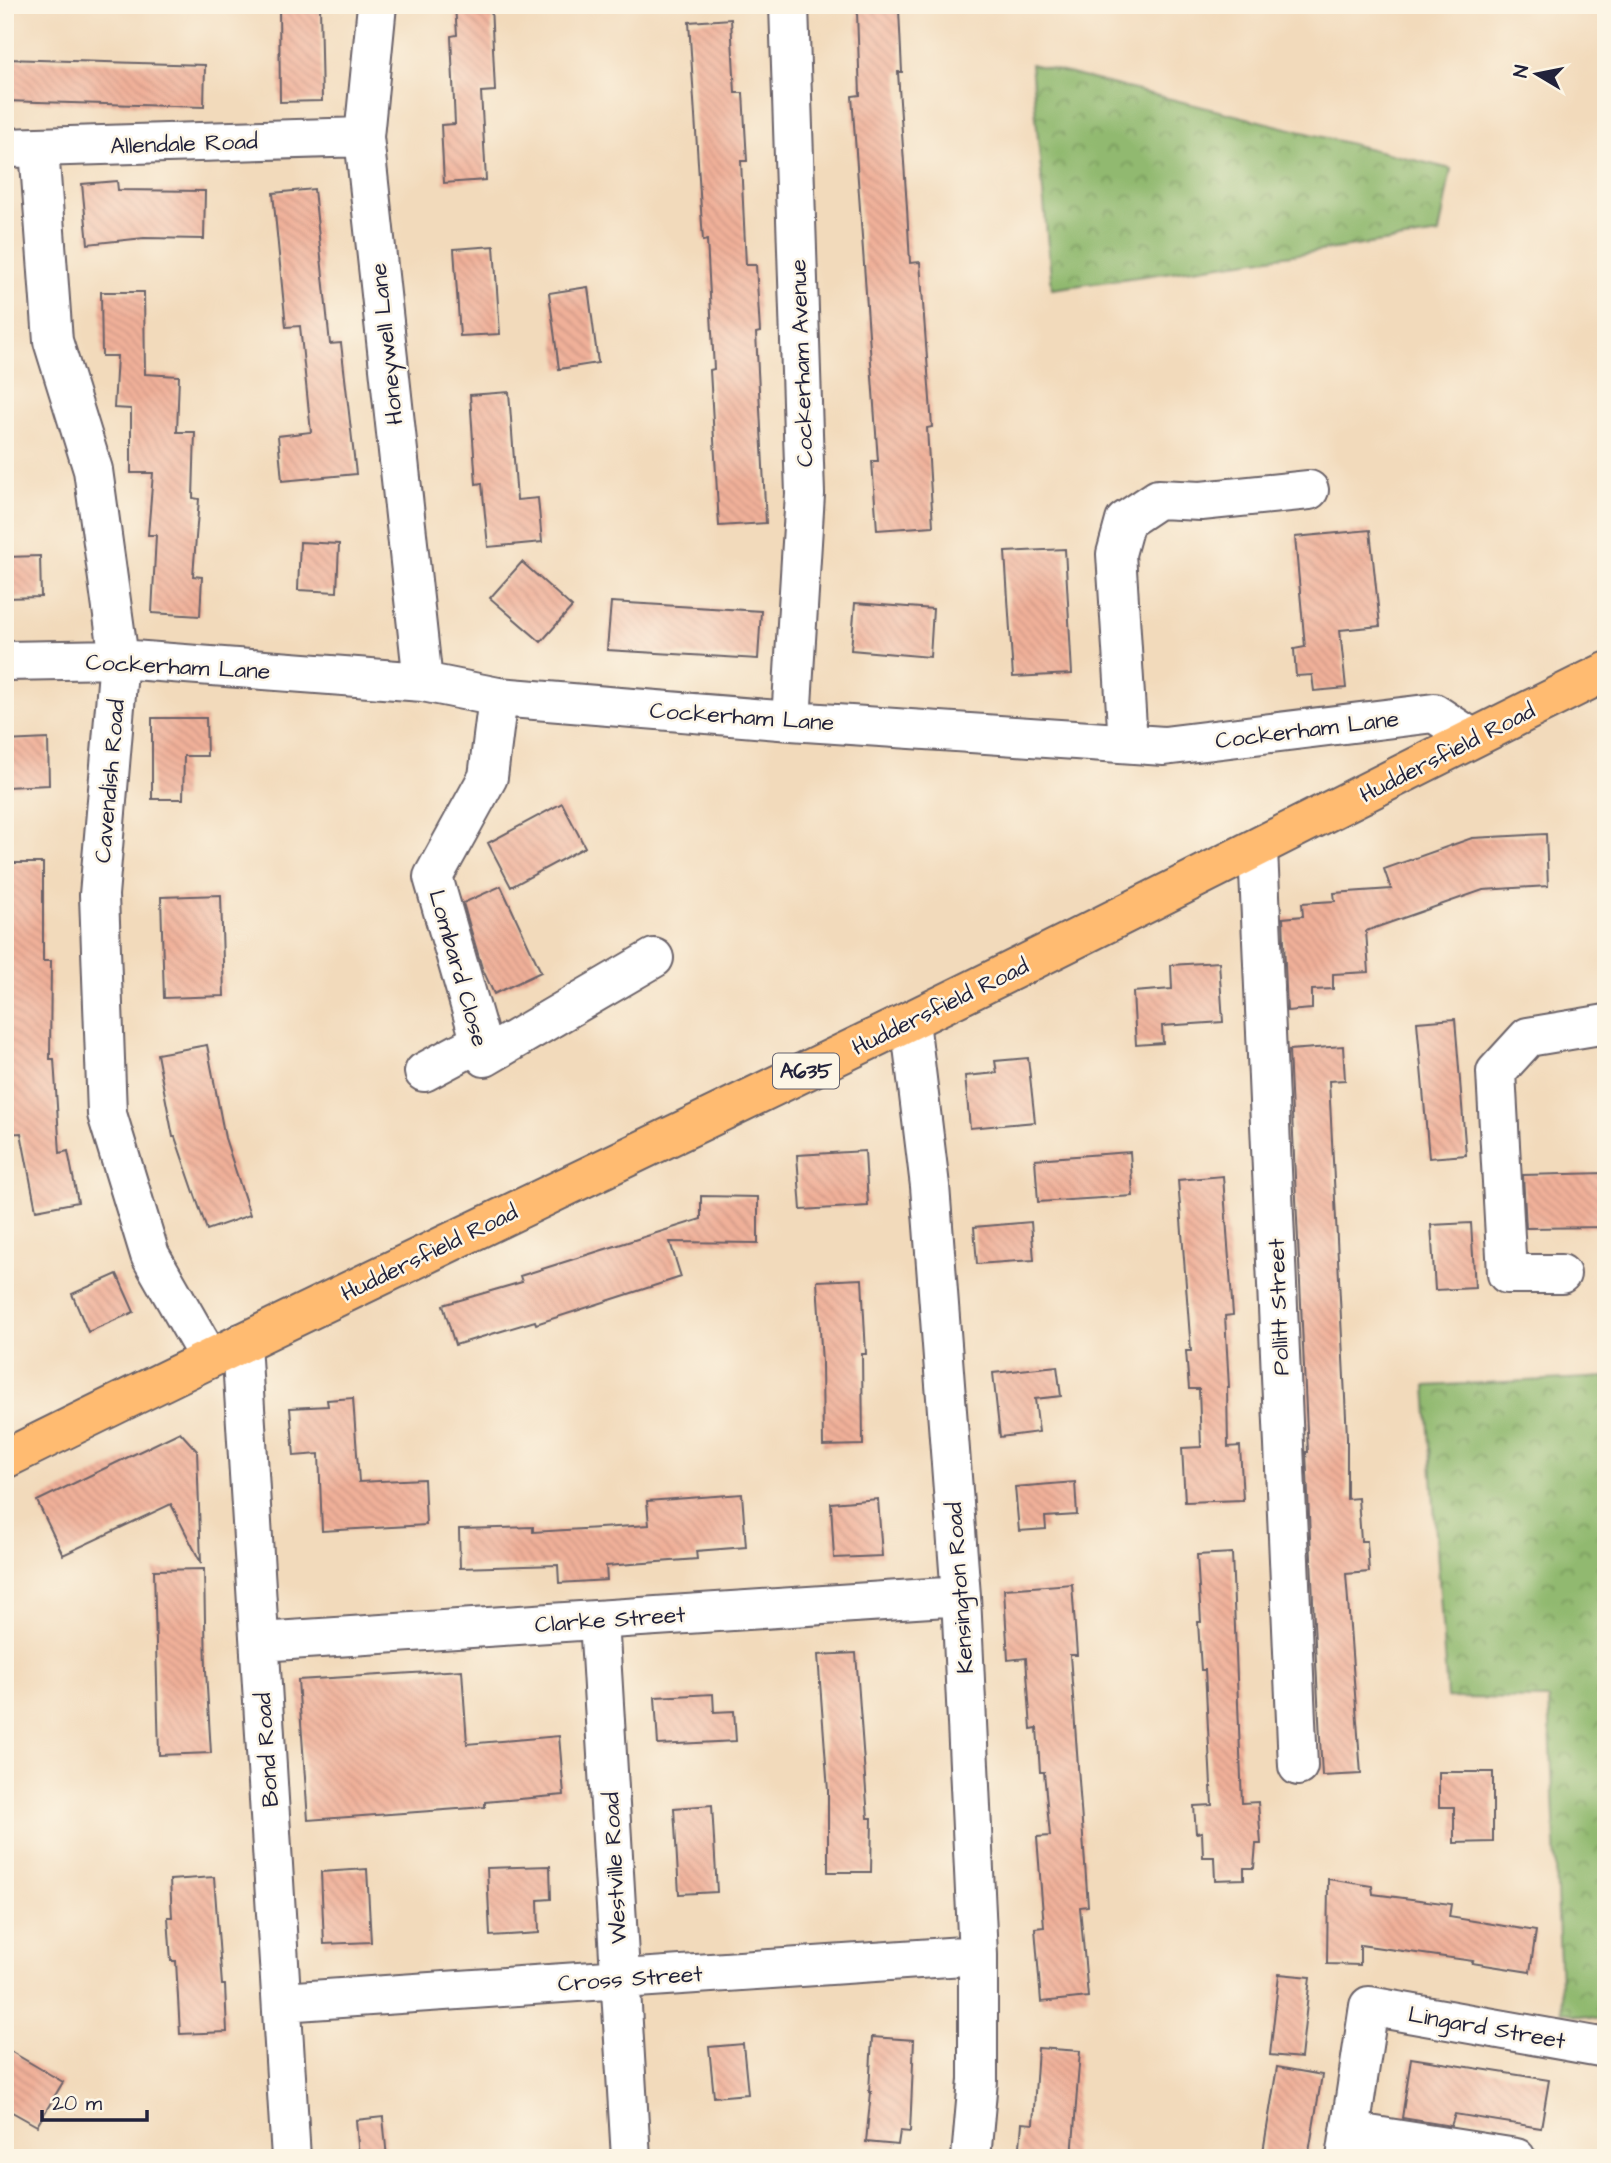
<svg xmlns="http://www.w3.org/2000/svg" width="1611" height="2163" viewBox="0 0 1611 2163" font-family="'Architects Daughter',sans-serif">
	<defs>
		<pattern id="forest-crowns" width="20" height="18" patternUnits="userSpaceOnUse" patternTransform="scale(1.75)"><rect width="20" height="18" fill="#91b96f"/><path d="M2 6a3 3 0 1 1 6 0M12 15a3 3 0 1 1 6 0" fill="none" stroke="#76965c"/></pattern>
		<pattern id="building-back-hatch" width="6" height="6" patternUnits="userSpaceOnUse" patternTransform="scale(1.75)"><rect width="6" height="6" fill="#f0b099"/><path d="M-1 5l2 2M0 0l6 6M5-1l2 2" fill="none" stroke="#ce9785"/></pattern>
	</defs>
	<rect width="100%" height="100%" fill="#fcf5e5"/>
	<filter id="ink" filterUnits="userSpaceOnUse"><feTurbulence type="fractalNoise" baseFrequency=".0143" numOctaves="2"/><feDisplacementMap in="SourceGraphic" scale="14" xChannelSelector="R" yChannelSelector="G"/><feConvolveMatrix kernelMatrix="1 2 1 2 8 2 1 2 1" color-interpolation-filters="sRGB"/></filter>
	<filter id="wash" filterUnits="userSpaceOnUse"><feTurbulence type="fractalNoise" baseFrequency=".00686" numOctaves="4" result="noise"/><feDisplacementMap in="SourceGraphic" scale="28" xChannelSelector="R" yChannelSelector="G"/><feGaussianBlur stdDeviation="1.57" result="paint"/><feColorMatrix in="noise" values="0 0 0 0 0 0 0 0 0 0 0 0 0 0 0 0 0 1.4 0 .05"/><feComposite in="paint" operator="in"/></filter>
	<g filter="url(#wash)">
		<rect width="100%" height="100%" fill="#f2dabb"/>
		<path fill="url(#forest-crowns)" stroke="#5a6e55" stroke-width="2" d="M1031 64 1451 169 1439 234 1052 289Z
			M1606 1377V2020L1562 2012 1549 1699 1447 1698 1426 1386Z"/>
		<g id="blocks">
			<path fill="url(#building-back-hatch)" d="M279 5H320L322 101 280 102Z
				M455 5H491L495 91 481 92 486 180 444 183 441 125 455 124 451 36 457 35Z
				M899 10 902 72H898L907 208 910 263 920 262 932 427 927 428 933 526 877 530 872 461H878L852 96 860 95 857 12Z
				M731 19 735 93H743L747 161H741L746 265H756L760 332 756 333 766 523 719 526 710 370 714 369 707 240 703 241 689 22Z
				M5 59 205 65 204 107 5 101Z
				M117 181 118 190 205 191 204 239 144 238 88 244 82 184Z
				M314 189 330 344 341 343 356 474 282 481 278 436 311 432 300 326 286 327 273 193Z
				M494 246 500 334 460 336 454 249Z
				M588 287 598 363 559 369 549 293Z
				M101 292H144L145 374 179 376 177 432H195L193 498 199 499 193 576 202 577 200 616 152 613 156 535H148L153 473H131V409L114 408 117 356H102Z
				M509 392 517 500 538 498 542 542 488 547 482 483 476 484 470 395Z
				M1370 530 1380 626 1340 630 1346 688 1314 691 1312 675 1296 676 1294 649 1305 647 1295 537Z
				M300 542 339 544 337 592 298 590Z
				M1065 549 1072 674 1013 677 1005 552Z
				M40 556 41 597 5 598V557Z
				M522 562 572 607 541 642 490 598Z
				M611 602 761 611 758 659 607 650Z
				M855 603 933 609 930 657 851 650Z
				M152 718H206L207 756H184L183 799H152Z
				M48 739 49 785 5 787V741Z
				M562 803 585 847 511 887 488 843Z
				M1546 834 1548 886 1483 890 1366 931 1369 972 1333 974V989L1312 990V1009L1287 1011 1283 918 1303 916 1302 903 1335 901 1334 893 1391 889 1384 869 1472 838Z
				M5 863H43V961H51L50 1059H54L60 1153 68 1151 78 1202 36 1210 21 1133 5 1134Z
				M501 886 541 972 494 994 482 968 463 903Z
				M221 895 224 996 164 998 161 897Z
				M1219 962 1223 1022 1162 1026 1163 1043 1136 1045 1133 992 1172 989 1171 965Z
				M1455 1019 1466 1155 1429 1158 1417 1022Z
				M207 1045 225 1138 250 1215 207 1230 175 1137H173L157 1054Z
				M1343 1046 1345 1080 1329 1081 1347 1437V1499L1358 1498 1361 1541H1367L1369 1572 1346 1574 1361 1774 1322 1776 1315 1643 1306 1452H1308L1289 1050Z
				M1028 1058 1035 1122 970 1128 965 1076 997 1073 995 1061Z
				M865 1151 868 1206 801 1210 797 1155Z
				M1130 1152 1133 1196 1038 1202 1035 1159Z
				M1606 1173V1227L1526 1228 1523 1175Z
				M1223 1176 1233 1315 1225 1316 1229 1387H1227L1228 1447 1240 1446 1243 1500 1185 1502 1182 1448 1201 1447 1199 1389H1189L1186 1351H1191L1178 1180Z
				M701 1196 758 1197V1243L670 1242 681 1277 536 1324 535 1321 455 1345 443 1305 522 1282 520 1276 701 1219Z
				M1031 1222 1034 1260 977 1264 974 1227Z
				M1471 1223 1475 1288 1435 1290 1431 1225Z
				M117 1274 134 1312 88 1332 72 1294Z
				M862 1279 866 1354H862L863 1445 823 1446 822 1363 817 1281Z
				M1057 1366 1061 1396 1035 1399 1039 1432 1000 1437 993 1373Z
				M353 1398 359 1482 424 1479 426 1525 322 1531 319 1454 294 1456 290 1408 328 1406 327 1400Z
				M180 1432 197 1451 201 1563 171 1504 63 1555 37 1501Z
				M1075 1482 1077 1515 1045 1517 1046 1529 1019 1531 1015 1487Z
				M742 1494 746 1547 696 1551 697 1559 606 1566 607 1580 559 1583 558 1565 460 1568 459 1529 533 1527V1532L649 1525 647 1501Z
				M878 1499 882 1556 834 1558 831 1503Z
				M1232 1553 1242 1803 1258 1802 1261 1844H1256L1254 1868H1244V1879L1215 1880 1214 1857H1203L1202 1832 1196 1833 1194 1806 1212 1805 1205 1670H1201L1198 1622H1201L1197 1555Z
				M204 1569 206 1671 211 1753 159 1755 154 1570Z
				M1072 1584 1077 1655H1070L1088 1906 1080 1907 1088 1997 1041 2002 1035 1928 1044 1927 1037 1837 1050 1836 1044 1772H1040L1037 1728 1031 1729 1026 1658 1008 1660 1004 1589Z
				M856 1653 868 1818H872L871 1872H828V1791L818 1655Z
				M462 1670 467 1744 559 1736 564 1795 485 1802V1807L308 1820 298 1680Z
				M713 1694 714 1712 734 1711 736 1741 658 1745 655 1697Z
				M1439 1772H1493V1842L1454 1843V1807H1439Z
				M712 1805 717 1892 679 1894 674 1808Z
				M550 1866 551 1899 538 1900 539 1933 490 1936 487 1868Z
				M367 1869 371 1942 324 1944 321 1872Z
				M214 1877 222 1985H225L227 2032 180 2034 176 1961H171L168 1917H172L170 1880Z
				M1328 1879 1372 1886 1373 1894 1451 1904 1449 1917 1536 1931 1530 1972 1472 1963 1473 1961 1360 1945V1965L1327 1964Z
				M1279 1974 1310 1977 1301 2058 1270 2055Z
				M872 2037 914 2040 910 2132 900 2131 898 2145 866 2142 871 2092H869Z
				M743 2044 748 2094 714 2097 709 2047Z
				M5 2048 63 2082 37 2126 5 2108Z
				M1038 2048 1080 2051 1072 2158H1019L1022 2123 1033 2124Z
				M1411 2058 1549 2080 1541 2128 1455 2114 1451 2126 1402 2118Z
				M1277 2067 1322 2075 1308 2158H1262Z
				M383 2117 387 2158H359L356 2120Z"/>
		</g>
	</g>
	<g filter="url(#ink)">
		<use href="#blocks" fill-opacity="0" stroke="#6b6268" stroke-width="2"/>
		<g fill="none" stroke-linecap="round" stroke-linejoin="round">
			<g stroke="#6b6268" stroke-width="42">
				<path id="minor" d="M377 5 364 137 423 682
					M789 5 805 494 791 721
					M5 148 364 137
					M39 148 53 341 93 470 119 659 99 895 107 1114 150 1255 209 1358
					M5 661 119 659 423 682 498 697 791 721 1164 746 1434 713 1472 738
					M498 697 488 777 433 877 485 1057 654 958
					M1128 743 1116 554 1125 521 1158 499 1201 501 1309 490
					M1258 849 1298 1766
					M910 1021 930 1186 961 1596 978 1955V2080L971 2158
					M424 1072 480 1042
					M1561 1274H1507L1496 1072 1528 1037 1606 1024
					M241 1343 291 2158
					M599 1620 631 2158
					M260 1642 961 1596
					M282 2002 978 1955
					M1350 2132 1516 2158
					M1346 2158 1369 2006 1606 2048"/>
			</g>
			<g stroke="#6b6268" stroke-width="42">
				<path id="highway" d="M5 1459C305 1310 608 1168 909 1021 1142 908 1373 787 1606 672"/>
			</g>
			<use href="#minor" stroke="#fff" stroke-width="38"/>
			<use href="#highway" stroke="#ffbb71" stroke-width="38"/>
		</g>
	</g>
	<g text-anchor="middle" stroke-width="5" stroke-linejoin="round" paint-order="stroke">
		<rect fill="#fcf5e5" stroke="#63616e" stroke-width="2" x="773" y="1053.5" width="66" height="35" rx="5"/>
		<g font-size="21" font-weight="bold" fill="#22223b">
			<text x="806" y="1078">A635</text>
		</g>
		<g font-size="23" fill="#22223b" stroke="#fcf5e5">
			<text transform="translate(184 143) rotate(-2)" y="8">Allendale Road</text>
			<text transform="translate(386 344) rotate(-96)" y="8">Honeywell Lane</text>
			<text transform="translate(801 363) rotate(-92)" y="8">Cockerham Avenue</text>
			<text transform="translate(178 666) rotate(3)" y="8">Cockerham Lane</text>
			<text transform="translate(742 716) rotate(4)" y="8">Cockerham Lane</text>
			<text transform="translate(1307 729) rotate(-7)" y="8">Cockerham Lane</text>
			<text transform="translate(1447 752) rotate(-27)" y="8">Huddersfield Road</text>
			<text transform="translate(109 781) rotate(-85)" y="8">Cavendish Road</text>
			<text transform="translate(459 968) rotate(74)" y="8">Lombard Close</text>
			<text transform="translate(940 1006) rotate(-26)" y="8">Huddersfield Road</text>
			<text transform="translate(429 1252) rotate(-26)" y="8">Huddersfield Road</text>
			<text transform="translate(1278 1307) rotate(-92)" y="8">Pollitt Street</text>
			<text transform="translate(959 1588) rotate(-94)" y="8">Kensington Road</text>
			<text transform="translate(610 1619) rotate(-4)" y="8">Clarke Street</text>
			<text transform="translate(266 1750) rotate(-94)" y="8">Bond Road</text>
			<text transform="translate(614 1868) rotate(-93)" y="8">Westville Road</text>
			<text transform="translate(630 1978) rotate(-4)" y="8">Cross Street</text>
			<text transform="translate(1487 2027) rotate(10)" y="8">Lingard Street</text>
		</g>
	</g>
	<rect width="1611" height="2163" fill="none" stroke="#fcf5e5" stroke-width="28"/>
	<g transform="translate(1537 74) rotate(280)" stroke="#fcf5e5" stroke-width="5" paint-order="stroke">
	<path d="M0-5L12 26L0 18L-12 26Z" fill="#22223b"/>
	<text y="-10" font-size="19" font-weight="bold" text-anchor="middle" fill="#22223b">N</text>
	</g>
	<path d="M42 2110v10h105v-10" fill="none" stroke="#22223b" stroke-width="3.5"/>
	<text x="52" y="2110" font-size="21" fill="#22223b" stroke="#fcf5e5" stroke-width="5" paint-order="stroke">20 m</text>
</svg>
